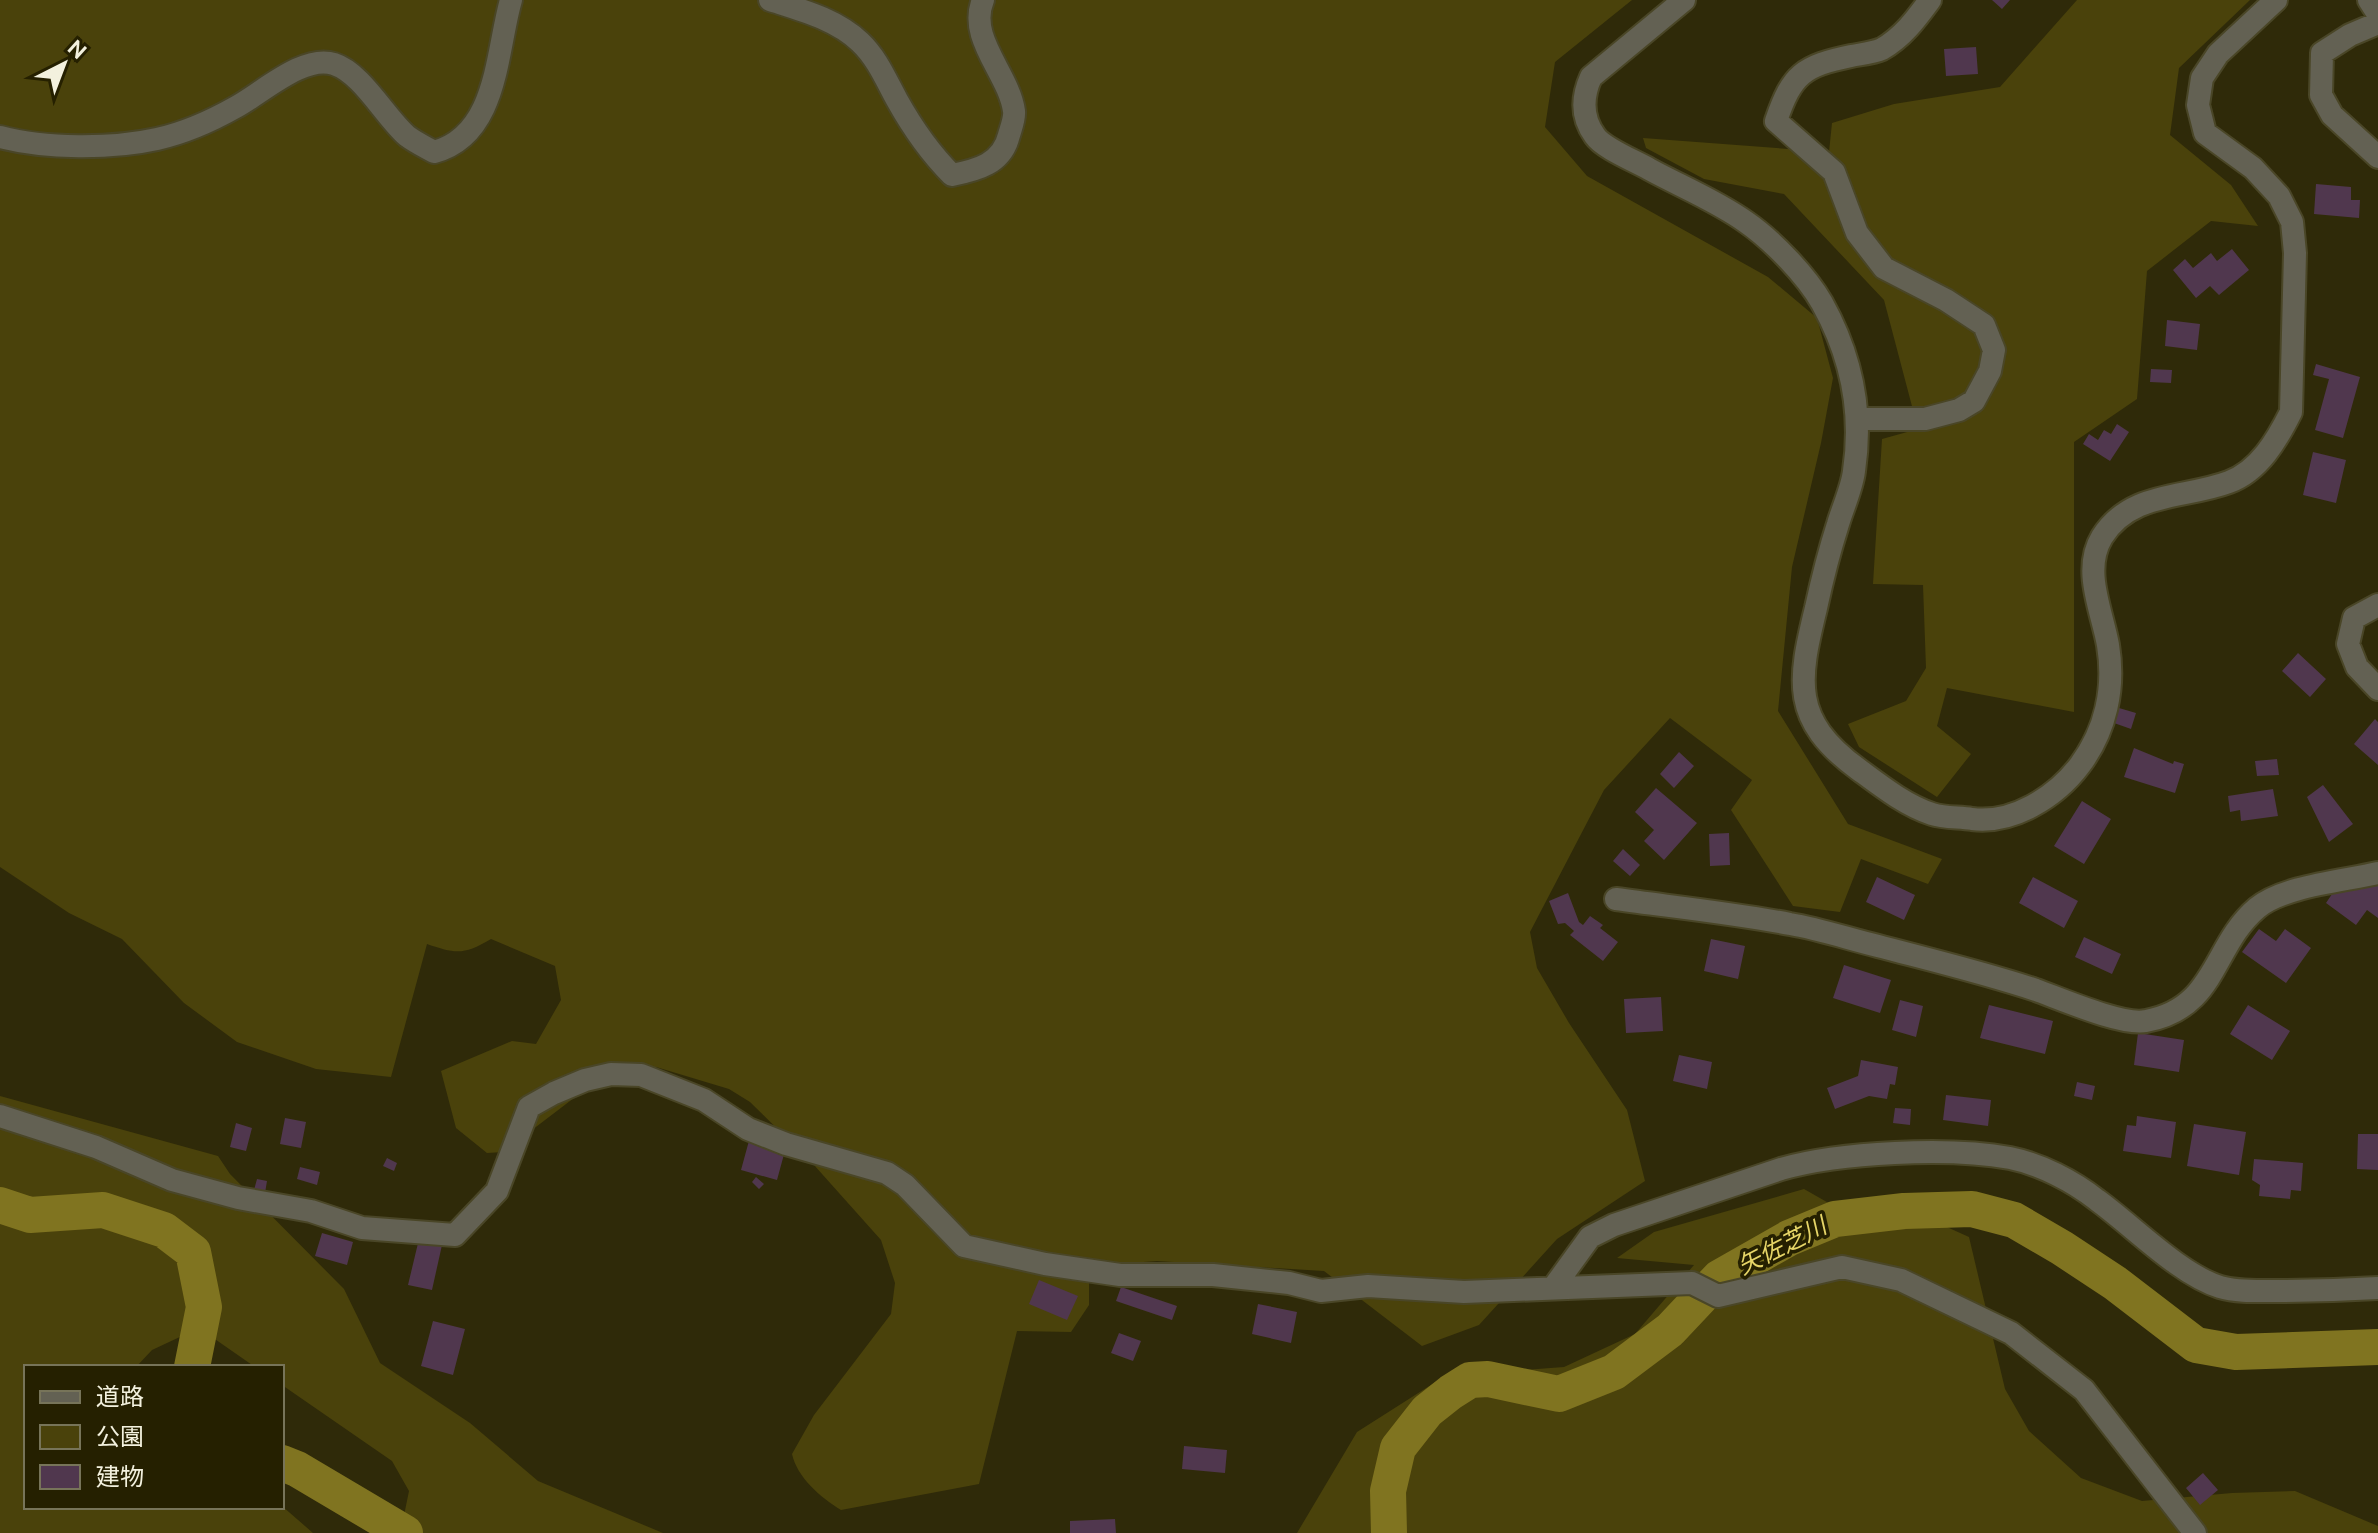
<svg xmlns="http://www.w3.org/2000/svg" width="2378" height="1533" viewBox="0 0 2378 1533" font-family="Ubuntu,'Noto Sans JP',sans-serif">
	<rect width="100%" height="100%" fill="#2f2a09"/>
	<path fill="#4a420b" d="M0 0H1632L1555 62 1545 127 1587 176 1768 277 1817 318 1833 378 1821 443 1792 567 1778 711 1848 824 1942 859 1928 884 1861 859 1840 912 1793 906 1731 810 1752 780 1670 718 1604 790 1530 932 1537 968 1569 1023 1627 1110 1645 1181 1557 1239 1479 1325 1422 1346 1324 1271 1157 1261 1089 1266V1305L1071 1332 1017 1331 979 1484 841 1510C820 1497 797 1477 792 1454L814 1415 891 1314 895 1283 881 1240 814 1165 750 1102 729 1089 656 1067 612 1069 503 1152 487 1153 456 1128 441 1071 512 1041 536 1044 561 1000 555 966 491 939C464 955 456 954 427 944L391 1077 316 1069 237 1042 184 1003 122 939 69 913 0 867Z
		M2077 0H2250L2179 68 2170 135 2231 185 2258 226 2211 221 2147 271 2137 399 2074 442V712L1947 688 1937 726 1971 754 1937 797 1859 747 1848 724 1906 701 1926 668 1923 585 1873 584 1882 439 1918 429 1884 300 1784 194 1704 179 1646 148 1643 138 1829 152 1832 123 1894 104 2000 87Z
		M0 1096 218 1156 230 1174 344 1289 380 1363 470 1423 538 1481 663 1533H398L401 1530 409 1491 392 1461 282 1385V1367H255L199 1328 152 1350 136 1367H26V1507L282 1506 313 1533H0Z
		M1804 1189 1862 1222 1938 1223 1969 1237 2005 1389 2029 1431 2081 1478 2142 1501 2232 1493 2295 1491 2378 1526V1533H1297L1357 1432 1445 1376 1564 1367 1635 1334 1694 1265 1617 1258 1654 1232Z"/>
	<g fill="none" stroke-linecap="round" stroke-linejoin="round">
		<path stroke="#807420" stroke-width="36" d="M0 1205 30 1215 103 1210 164 1230 193 1252 204 1307 192 1367
			M282 1463 297 1469 405 1533
			M1389 1533 1388 1491 1398 1448 1427 1411 1451 1392 1470 1380 1488 1379 1559 1394 1614 1372 1670 1330 1719 1278 1789 1238 1835 1219 1904 1211 1972 1209 2014 1220 2062 1248 2115 1283 2196 1345 2236 1352 2378 1347"/>
	</g>
	<path fill="#50374e" d="M1992 0H2010L2002 9Z
		M1976 47 1978 74 1946 76 1944 49Z
		M2316 184 2351 187V200H2360L2359 218 2314 214Z
		M2232 249 2249 270 2219 295 2210 286 2196 298 2173 270 2185 259 2193 268 2211 253 2217 261Z
		M2167 320 2200 324 2197 350 2165 346Z
		M2316 364 2360 377 2343 438 2315 430 2329 379 2313 375Z
		M2151 369 2172 370 2171 383 2150 382Z
		M2117 424 2129 432 2110 461 2083 444 2089 434 2098 440 2104 430 2111 434Z
		M2313 452 2346 460 2336 503 2303 495Z
		M2298 653 2326 679 2310 697 2282 671Z
		M2119 708 2136 713 2131 729 2114 723Z
		M2375 719 2378 722V765L2354 744Z
		M2134 748 2173 764 2174 761 2184 764 2175 793 2124 777Z
		M1679 752 1694 766 1674 788 1660 774Z
		M2277 759 2279 775 2257 776 2255 761Z
		M2323 785 2353 824 2329 842 2307 797Z
		M1656 788 1697 823 1664 860 1644 841 1654 830 1635 812Z
		M2273 789 2278 816 2241 821 2240 810 2230 812 2228 796Z
		M2082 801 2111 819 2084 864 2054 846Z
		M1729 833 1730 865 1710 866 1709 834Z
		M1623 849 1640 865 1630 876 1613 861Z
		M1877 877 1915 895 1904 920 1866 902Z
		M2033 877 2078 901 2064 928 2019 903Z
		M2378 884V918L2367 910 2356 925 2326 903 2332 894Z
		M1568 893 1579 922 1583 925 1590 916 1603 925 1600 928 1618 942 1603 961 1570 935 1574 931 1565 923 1558 924 1549 901Z
		M2259 929 2276 941 2285 929 2311 948 2286 983 2242 952Z
		M2084 937 2121 954 2112 974 2075 957Z
		M1711 939 1745 946 1738 979 1704 971Z
		M1844 965 1891 980 1880 1013 1833 998Z
		M1661 997 1663 1031 1626 1033 1624 999Z
		M1900 1000 1923 1006 1916 1037 1892 1030Z
		M1989 1005 2053 1021 2045 1054 1980 1038Z
		M2248 1005 2290 1031 2272 1060 2230 1034Z
		M2138 1033 2184 1040 2179 1072 2134 1065Z
		M1679 1055 1712 1062 1707 1089 1673 1081Z
		M1861 1060 1898 1067 1895 1085 1890 1084 1887 1099 1869 1096 1835 1109 1827 1088 1858 1076Z
		M2077 1082 2095 1086 2092 1100 2074 1096Z
		M1946 1095 1991 1100 1988 1126 1943 1120Z
		M1895 1108 1911 1109 1910 1125 1893 1123Z
		M2137 1116 2176 1122 2171 1158 2123 1151 2127 1125 2136 1126Z
		M285 1118 306 1122 301 1148 280 1144Z
		M236 1123 252 1128 246 1151 230 1147Z
		M2194 1124 2246 1132 2239 1175 2187 1166Z
		M2358 1134H2378V1170L2357 1169Z
		M750 1137 786 1147 777 1180 741 1170Z
		M387 1158 397 1163 394 1171 383 1166Z
		M2254 1159 2303 1163 2301 1191 2291 1190 2290 1199 2259 1196 2260 1185 2252 1180Z
		M300 1167 320 1172 317 1185 297 1179Z
		M756 1177 764 1184 759 1189 752 1182Z
		M257 1179 267 1181 265 1193 254 1190Z
		M322 1233 353 1242 347 1265 315 1256Z
		M419 1239 442 1245 432 1290 408 1285Z
		M1039 1280 1078 1296 1067 1320 1029 1304Z
		M1121 1287 1177 1306 1172 1320 1116 1301Z
		M1258 1304 1297 1312 1291 1343 1252 1334Z
		M433 1321 465 1329 453 1375 421 1366Z
		M1119 1333 1141 1341 1133 1361 1111 1353Z
		M1184 1446 1227 1450 1225 1473 1182 1469Z
		M2203 1473 2218 1490 2200 1505 2186 1488Z
		M1115 1519 1116 1533H1070V1521Z"/>
	<g fill="none" stroke-linecap="round" stroke-linejoin="round">
		<g stroke="#4a4627" stroke-width="26">
			<path id="minor" d="M770 0C801 10 836 19 860 42 877 58 886 80 897 100 912 127 930 153 952 175 977 170 1002 164 1009 135 1011 128 1015 118 1014 111 1009 74 967 38 983 0
				M1684 0 1591 77C1582 97 1581 117 1595 136 1603 148 1635 161 1649 169 1680 186 1717 201 1746 222 1772 240 1806 275 1822 303 1851 355 1863 411 1854 471 1852 488 1843 507 1838 524 1829 552 1822 580 1816 608 1798 681 1791 720 1858 769 1881 786 1905 805 1932 814 1944 818 1959 817 1972 819 2013 824 2056 797 2080 765 2106 730 2115 688 2108 645 2102 611 2082 570 2102 537 2131 491 2184 499 2229 482 2259 471 2277 440 2291 412L2295 253 2292 222 2279 196 2253 168 2205 133 2198 105 2202 78 2218 54 2276 0
				M2369 0 2378 14
				M2378 23 2350 35 2322 53 2321 95 2332 115 2378 157
				M0 137C45 149 112 149 157 139 184 133 213 120 236 107 262 93 304 54 334 64 362 73 385 117 407 136 415 142 425 147 434 152 498 135 496 52 511 0
				M1858 419H1925L1959 410 1974 401 1990 371 1994 350 1984 325 1946 300 1884 268 1857 233 1834 172 1776 121C1792 74 1803 66 1851 56 1861 54 1873 53 1882 49 1903 37 1916 19 1930 0
				M2378 605 2354 618 2348 644 2357 667 2378 689
				M1616 899C1674 907 1733 913 1790 924 1820 929 1849 939 1878 946 1931 960 1985 973 2036 990 2061 999 2123 1026 2146 1021 2217 1008 2212 946 2257 908 2283 886 2344 881 2378 873
				M0 1116 96 1147 172 1180 238 1198 311 1211 362 1228 455 1235 497 1191 529 1107 554 1093 585 1080 611 1074 641 1075 704 1100 748 1129 786 1144 887 1173 905 1185 964 1246 1045 1264 1120 1275H1213L1289 1283 1321 1291 1368 1286 1464 1292 1692 1283 1718 1296 1842 1267 1901 1280 2011 1333 2084 1390 2195 1533
				M1553 1288 1590 1237 1614 1225 1781 1169C1840 1152 1949 1147 2010 1158 2040 1164 2073 1181 2097 1200 2133 1226 2179 1274 2220 1287 2237 1292 2257 1291 2275 1291 2309 1291 2344 1290 2378 1288"/>
		</g>
		<use href="#minor" stroke="#636153" stroke-width="22"/>
	</g>
	<g text-anchor="middle" stroke-width="7" stroke-linejoin="round" paint-order="stroke">
		<g font-size="24" font-style="italic" fill="#e6d567" stroke="#252000">
			<text transform="translate(1782 1246) rotate(-27)" y="8">矢佐芝川</text>
		</g>
	</g>
	<rect x="24" y="1365" width="260" height="144" fill="#252000" stroke="#777459" stroke-width="2"/>
	<rect x="40" y="1391" width="40" height="12" fill="#636153" stroke="#777459" stroke-width="2"/>
	<text x="96" y="1405" font-size="24" fill="#f3f1de">道路</text>
	<rect x="40" y="1425" width="40" height="24" fill="#4a420b" stroke="#777459" stroke-width="2"/>
	<text x="96" y="1445" font-size="24" fill="#f3f1de">公園</text>
	<rect x="40" y="1465" width="40" height="24" fill="#50374e" stroke="#777459" stroke-width="2"/>
	<text x="96" y="1485" font-size="24" fill="#f3f1de">建物</text>
	<g transform="translate(64 64) rotate(42)" stroke="#252000" stroke-width="6" paint-order="stroke">
	<path d="M0-6L14 30L0 20L-14 30Z" fill="#f3f1de"/>
	<text y="-12" font-size="22" font-weight="bold" text-anchor="middle" fill="#f3f1de">N</text>
	</g>
</svg>
